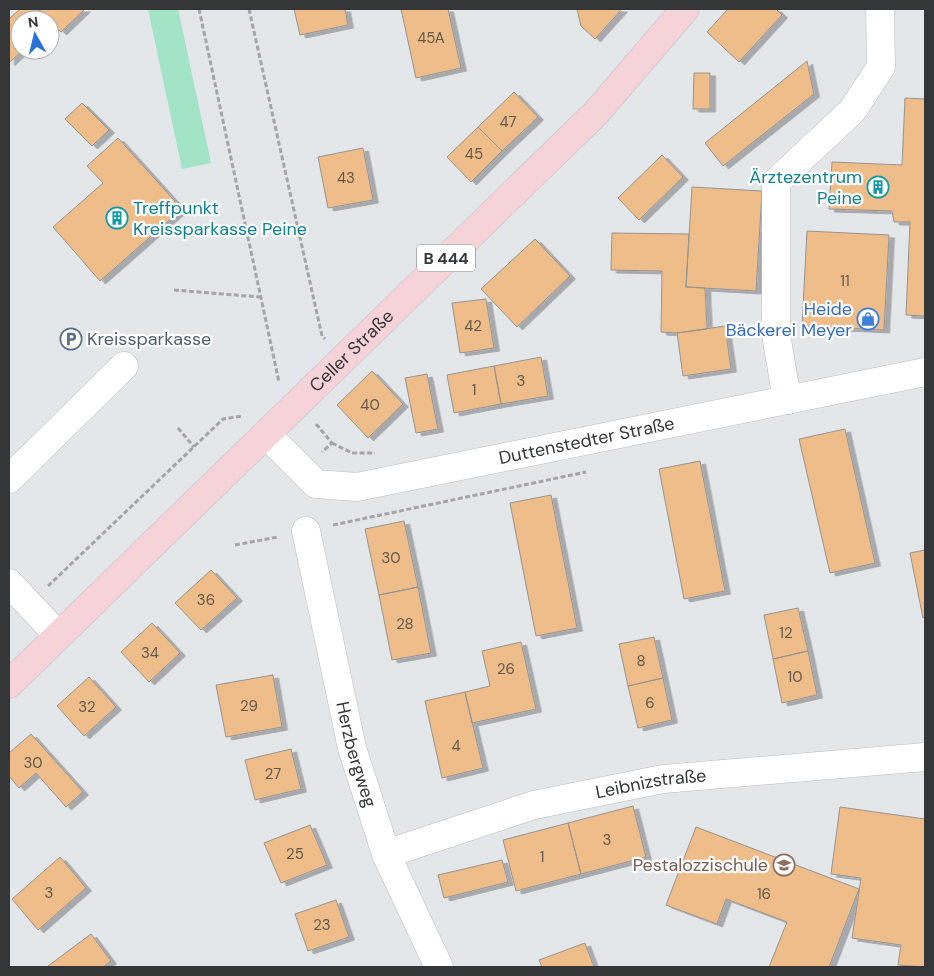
<svg xmlns="http://www.w3.org/2000/svg" width="934" height="976" viewBox="0 0 934 976" font-family="'DM Sans',sans-serif">
	<defs>
		<filter id="shadow"><feDropShadow dx="5.5" dy="3" stdDeviation="0" flood-color="#0004"/></filter>
	</defs>
	<rect width="100%" height="100%" fill="#e4e7ea"/>
	<path fill="#a2e4c5" d="M148 9H178L211 163 182 169Z"/>
	<path fill="#eebd89" stroke="#969491" filter="url(#shadow)" d="M20 9H38L44 14 38 20H20V37L15 42 20 47V50H23L9 63V19Z
		M38 9H85L61 32Z
		M294 9H345L348 25 300 35Z
		M401 9H448L461 68 416 78Z
		M577 9H622L595 39 581 26Z
		M728 9H776L782 15 739 62 707 32Z
		M807 61 814 94 723 166 705 143Z
		M694 73H710V109H693Z
		M514 92 538 117 502 151 478 127Z
		M905 98 925 99V316L906 315 910 222H894L892 211 829 209 832 162 902 165Z
		M82 103 109 130 92 146 65 119Z
		M478 127 502 151 471 182 447 157Z
		M118 138 182 209 100 281 53 227 103 183 87 166Z
		M363 148 373 200 328 208 318 157Z
		M662 155 683 177 639 220 618 198Z
		M692 187 762 191 756 291 686 287Z
		M807 231 889 235 884 330 802 326Z
		M612 233 689 234 686 287 705 288 707 329 677 333 661 332 662 271 611 270Z
		M535 239 570 276 517 327 481 289Z
		M486 299 494 348 460 353 452 303Z
		M725 326 731 369 683 376 677 333Z
		M541 357 548 396 501 404 494 366Z
		M494 366 501 404 454 413 447 375Z
		M372 371 403 404 368 438 337 405Z
		M427 374 438 429 416 433 405 378Z
		M845 429 875 563 830 573 799 439Z
		M700 461 725 591 684 599 659 469Z
		M551 495 577 628 536 636 510 503Z
		M404 521 418 587 379 595 365 529Z
		M925 550V617L923 618 910 553Z
		M211 570 237 598 201 630 175 603Z
		M418 587 431 653 392 660 379 595Z
		M798 608 808 651 773 659 764 615Z
		M152 623 180 653 149 682 121 652Z
		M654 637 663 678 628 686 619 644Z
		M521 642 536 709 472 723 465 692 490 686 482 651Z
		M808 651 817 695 782 703 773 659Z
		M273 675 282 727 226 737 216 685Z
		M89 677 116 707 84 736 57 706Z
		M663 678 672 720 638 728 628 686Z
		M465 692 483 768 442 778 425 701Z
		M31 734 83 792 66 807 36 773 19 788 9 776V753Z
		M291 749 301 789 255 800 245 760Z
		M633 806 646 857 581 874 568 823Z
		M840 807 925 819V967L898 965 901 945 852 938 861 878 831 874Z
		M568 823 581 874 516 891 503 840Z
		M310 825 327 865 281 883 264 843Z
		M696 827 859 889 829 967H769L787 922 726 899 717 924 666 905Z
		M60 857 86 888 38 930 12 899Z
		M502 860 508 882 444 898 438 875Z
		M336 900 349 937 308 951 295 914Z
		M91 934 111 961 103 967H49L48 966Z
		M585 943 594 967H542L539 960Z"/>
	<g fill="none" stroke-linecap="round" stroke-linejoin="round">
		<g stroke="#b9bcbe" stroke-width="29">
			<g id="minor">
				<path d="M787 400 776 334V182L852 111 881 67 880 9"/>
				<path id="s1" d="M266 434 316 484 357 487 925 372"/>
				<path d="M9 479 124 366"/>
				<path id="s2" d="M306 531 352 748 386 854 439 967"/>
				<path d="M9 583 58 635"/>
				<path id="s3" d="M386 854 534 805 663 779 925 757"/>
			</g>
		</g>
		<g stroke="#c2c3c3" stroke-width="29">
			<g id="major">
				<path id="s4" d="M9 684 596 113 685 9"/>
			</g>
		</g>
		<path stroke="#a3a5a7" stroke-width="3" stroke-dasharray="5 2.5" stroke-linecap="butt" d="M199 9 279 382
			M249 9 322 336 325 339
			M174 290 260 297
			M316 424 332 443 322 452
			M178 428 194 447
			M332 443 352 453H375
			M333 525 586 472
			M235 545 278 537
			M48 586 223 419 242 416"/>
		<use href="#minor" stroke="#fff" stroke-width="28"/>
		<use href="#major" stroke="#f6d2d9" stroke-width="28"/>
	</g>
	<defs>
		<g id="building-ring" transform="scale(1.125)"><circle r="9.5" fill="#fff" stroke="#0f9aa8" stroke-width="1.5"/><path d="M-4-6H4V6H1V3H-1V6H-4ZM-2.5-4.3h1.7v1.8h-1.7ZM.8-4.3h1.7v1.8H.8ZM-2.5-1h1.7V.8h-1.7ZM.8-1h1.7V.8H.8Z" fill="#0f9aa8"/></g>
		<g id="shop-ring" transform="scale(1.125)"><circle r="9.5" fill="#fff" stroke="#3f7fe0" stroke-width="1.5"/><path d="M-5-2.5h2.3a2.7 3.5 0 0 1 5.4 0H5L5.5 6h-11ZM-1.5-2.5h3a1.5 2.3 0 0 0-3 0Z" fill="#3f7fe0"/></g>
		<g id="parking-ring" transform="scale(1.125)"><circle r="9.5" fill="#fff" stroke="#5c6f8a" stroke-width="1.5"/><path d="M-3.5-5.5H1a3.5 3.5 0 0 1 0 7H-1V5.5H-3.5ZM-1-3.4V-.6H.8a1.4 1.4 0 0 0 0-2.8Z" fill="#5c6f8a"/></g>
		<g id="school-ring" transform="scale(1.125)"><circle r="9.5" fill="#fff" stroke="#8d6e63" stroke-width="1.5"/><path d="M0-5L7-2L0 1L-7-2ZM-4 1L0 2.5L4 1V4Q0 6-4 4Z" fill="#8d6e63"/></g>
	</defs>
	<g fill-rule="evenodd">
		<use href="#building-ring" x="878" y="187"/>
		<use href="#building-ring" x="117" y="218"/>
		<use href="#shop-ring" x="868" y="319"/>
		<use href="#parking-ring" x="71" y="339"/>
		<use href="#school-ring" x="784" y="865"/>
	</g>
	<g text-anchor="middle" stroke-width="4.5" stroke-linejoin="round" paint-order="stroke">
		<g font-size="15" fill="#63584c">
			<text x="431" y="43">45A</text>
			<text x="508" y="127">47</text>
			<text x="474" y="159">45</text>
			<text x="346" y="183">43</text>
			<text x="845" y="286">11</text>
			<text x="473" y="331">42</text>
			<text x="521" y="386">3</text>
			<text x="474" y="395">1</text>
			<text x="370" y="410">40</text>
			<text x="391" y="563">30</text>
			<text x="206" y="605">36</text>
			<text x="405" y="629">28</text>
			<text x="786" y="638">12</text>
			<text x="150" y="658">34</text>
			<text x="641" y="666">8</text>
			<text x="506" y="674">26</text>
			<text x="795" y="682">10</text>
			<text x="650" y="708">6</text>
			<text x="249" y="711">29</text>
			<text x="87" y="712">32</text>
			<text x="456" y="751">4</text>
			<text x="33" y="768">30</text>
			<text x="273" y="779">27</text>
			<text x="607" y="845">3</text>
			<text x="295" y="859">25</text>
			<text x="542" y="862">1</text>
			<text x="49" y="898">3</text>
			<text x="764" y="899">16</text>
			<text x="322" y="930">23</text>
		</g>
		<rect fill="#fff" stroke="#727273" stroke-width="1" x="417" y="244.5" width="58" height="27" rx="4"/>
		<g font-size="16" font-weight="bold" fill="#353637">
			<text x="446" y="264">B 444</text>
		</g>
		<g font-size="18" fill="#0d838f" stroke="#fff" text-anchor="end">
			<text x="862" y="183">Ärztezentrum<tspan x="862" dy="21">Peine</tspan></text>
			<text x="133" y="214" text-anchor="start">Treffpunkt<tspan x="133" dy="21">Kreissparkasse Peine</tspan></text>
		</g>
		<g font-size="18" fill="#366cbe" stroke="#fff" text-anchor="end">
			<text x="852" y="315">Heide<tspan x="852" dy="21">Bäckerei Meyer</tspan></text>
		</g>
		<g font-size="18" fill="#4e5e75" stroke="#fff" text-anchor="start">
			<text x="87" y="345">Kreissparkasse</text>
		</g>
		<g font-size="18" fill="#353637" stroke="#fff">
			<text dy="6" stroke="none"><textPath href="#s4" startOffset="478">Celler Straße</textPath></text>
			<text dy="6" stroke="none"><textPath href="#s1" startOffset="346">Duttenstedter Straße</textPath></text>
			<text dy="6" stroke="none"><textPath href="#s2" startOffset="229">Herzbergweg</textPath></text>
			<text dy="6" stroke="none"><textPath href="#s3" startOffset="275">Leibnizstraße</textPath></text>
		</g>
		<g font-size="18" fill="#785e54" stroke="#fff" text-anchor="end">
			<text x="768" y="871">Pestalozzischule</text>
		</g>
	</g>
	<rect width="934" height="976" fill="none" stroke="#353637" stroke-width="20"/>
	<g transform="translate(35 35) rotate(352)"><circle r="24" fill="#ffffff" stroke="#aeafaf"/>
	<path d="M0-4L9 19L0 12L-9 19Z" fill="#2971dd"/>
	<text y="-8" font-size="14" font-weight="bold" text-anchor="middle" fill="#353637">N</text>
	</g>
</svg>
